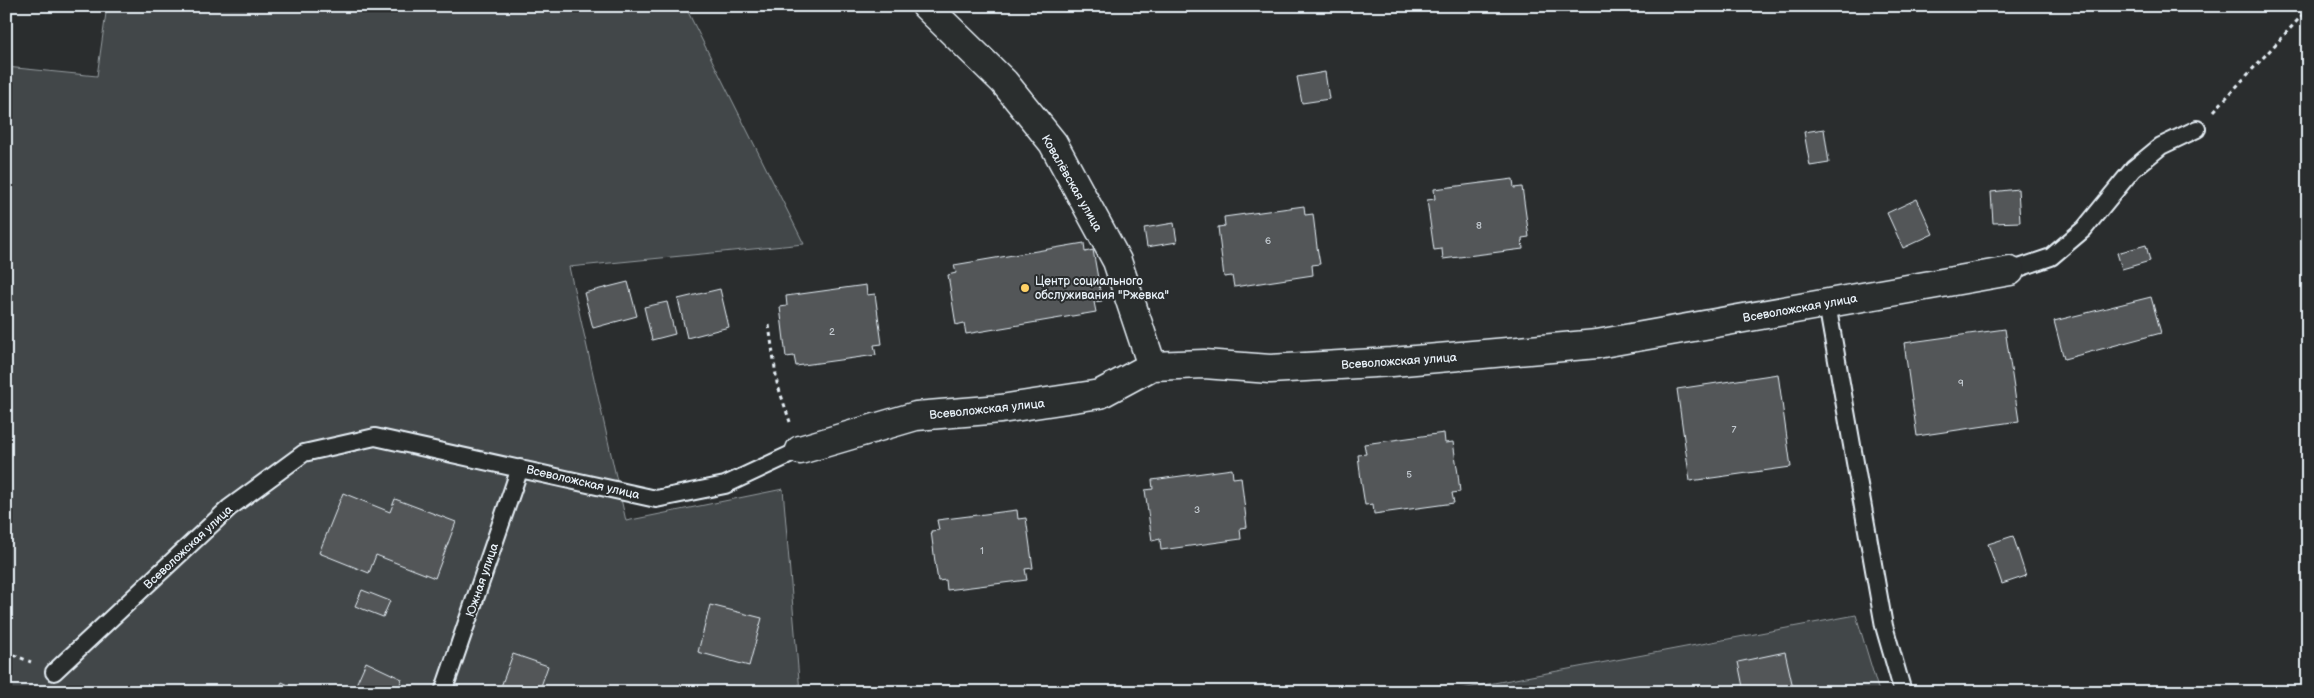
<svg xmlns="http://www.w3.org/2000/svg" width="2314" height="698" viewBox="0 0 2314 698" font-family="'Balsamiq Sans',sans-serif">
	<rect width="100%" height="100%" fill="#2a2d2e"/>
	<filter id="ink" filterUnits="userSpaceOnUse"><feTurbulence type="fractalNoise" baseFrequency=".02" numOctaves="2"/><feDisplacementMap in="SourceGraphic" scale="10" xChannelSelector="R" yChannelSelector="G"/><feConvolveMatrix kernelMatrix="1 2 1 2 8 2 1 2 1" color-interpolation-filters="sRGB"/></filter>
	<g filter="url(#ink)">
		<path fill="#424648" stroke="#959ca0" d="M107 6H685L804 244 569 267 626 521 783 489 800 692H6V67L97 76Z
			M1856 615 1879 692H1446Z"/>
		<path fill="#535759" stroke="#e8f1f8" d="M1325 72 1329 99 1302 103 1297 77Z
			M1824 129 1829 163 1810 166 1804 132Z
			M1513 179 1514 188 1522 187 1529 237 1522 238 1523 249 1443 259 1442 249 1434 250 1427 200 1435 199 1434 189Z
			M2018 189 2020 222 1993 223 1991 192Z
			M1917 199 1933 234 1903 248 1887 213Z
			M1304 206 1305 215 1313 214 1317 247 1320 264 1312 265 1313 275 1234 287 1232 276 1224 277 1218 227 1225 226 1224 217Z
			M1174 223 1177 242 1147 247 1144 228Z
			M1084 243 1085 252 1093 250 1102 301 1094 302 1096 312 966 334 964 323 956 325 948 275 956 273 954 265Z
			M2146 245 2150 261 2122 269 2117 253Z
			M628 282 637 316 593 328 584 293Z
			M866 285 867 295 875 294 882 344 874 345 876 355 796 366 794 356 786 357 780 307 787 306 786 296Z
			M720 289 729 327 687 338 678 299Z
			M2151 297 2161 333 2064 359 2054 321Z
			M667 302 675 334 652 340 644 307Z
			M2005 329 2019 421 1917 436 1904 343Z
			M1778 374 1791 467 1690 481 1677 389Z
			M1444 433 1445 443 1453 442 1458 474 1460 492 1452 493 1454 503 1374 514 1373 504 1365 505 1361 480 1358 455 1366 454 1364 444Z
			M1232 469 1233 478 1241 477 1245 510 1247 527 1240 528 1241 539 1161 550 1160 539 1152 541 1145 490 1153 489 1152 480Z
			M343 493 390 512 395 499 456 522 435 578 376 555 369 573 319 553Z
			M1017 510 1018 519 1026 518 1033 568 1025 569 1027 580 947 590 946 580 938 581 935 562 931 531 939 530 937 520Z
			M2013 536 2026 576 2002 584 1988 544Z
			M362 590 390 601 383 617 355 606Z
			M710 605 762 618 749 666 698 652Z
			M1785 652 1794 692H1744L1738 662Z
			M513 654 548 666 539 692H499Z
			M366 662 402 679 397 692H360L354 689Z
			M282 682 303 692H277Z"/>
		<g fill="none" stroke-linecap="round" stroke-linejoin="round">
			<g stroke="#e8f1f8" stroke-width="20">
				<path id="service" d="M2010 271 2051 257 2084 229 2133 169 2161 146 2197 129
					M1827 304 1884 626 1903 692
					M54 672 229 508 304 453 375 437 656 499 725 485 800 450
					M443 692 520 468"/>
			</g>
			<g stroke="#e8f1f8" stroke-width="31">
				<path id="minor" d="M926 6 1004 82 1053 143 1117 261 1152 366
					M800 450 916 416 1001 409 1100 394 1152 366 1204 364 1270 369 1392 362 1597 344 2010 271"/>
			</g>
			<path stroke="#e8f1f8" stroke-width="3" stroke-dasharray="4 4" stroke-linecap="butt" d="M2214 111 2308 9
				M769 325 777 383 790 422
				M6 652 31 662"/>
			<use href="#service" stroke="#2a2d2e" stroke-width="16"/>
			<use href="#minor" stroke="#2a2d2e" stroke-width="28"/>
		</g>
	</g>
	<circle fill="#ffd166" stroke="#2a2d2e" stroke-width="2" cx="1025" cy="288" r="5"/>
	<g text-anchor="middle" stroke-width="4" stroke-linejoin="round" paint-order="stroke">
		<g font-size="10" fill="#c3cad0">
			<text x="1479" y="229">8</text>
			<text x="1268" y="244">6</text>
			<text x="832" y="335">2</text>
			<text x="1961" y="386">9</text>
			<text x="1734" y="433">7</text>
			<text x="1409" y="478">5</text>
			<text x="1197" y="513">3</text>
			<text x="982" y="554">1</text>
		</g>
		<g font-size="12" fill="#e8f1f8" stroke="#2a2d2e">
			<text transform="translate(1072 183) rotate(60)" y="4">Ковалёвская улица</text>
			<text transform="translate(1800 308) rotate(-10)" y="4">Всеволожская улица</text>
			<text transform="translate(1399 361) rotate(-4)" y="4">Всеволожская улица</text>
			<text transform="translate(987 409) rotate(-6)" y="4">Всеволожская улица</text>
			<text transform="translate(583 482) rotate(13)" y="4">Всеволожская улица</text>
			<text transform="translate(188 547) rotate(-43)" y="4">Всеволожская улица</text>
			<text transform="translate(482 580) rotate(-71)" y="4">Южная улица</text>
		</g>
		<g font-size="12" fill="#e8f1f8" stroke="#2a2d2e" text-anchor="start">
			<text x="1035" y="285">Центр социального<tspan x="1035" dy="14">обслуживания "Ржевка"</tspan></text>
		</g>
	</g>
	<rect width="2314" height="698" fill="none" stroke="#2a2d2e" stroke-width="25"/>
	<rect x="12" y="12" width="2289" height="673" fill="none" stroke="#e8f1f8" stroke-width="2" filter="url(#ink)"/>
</svg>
